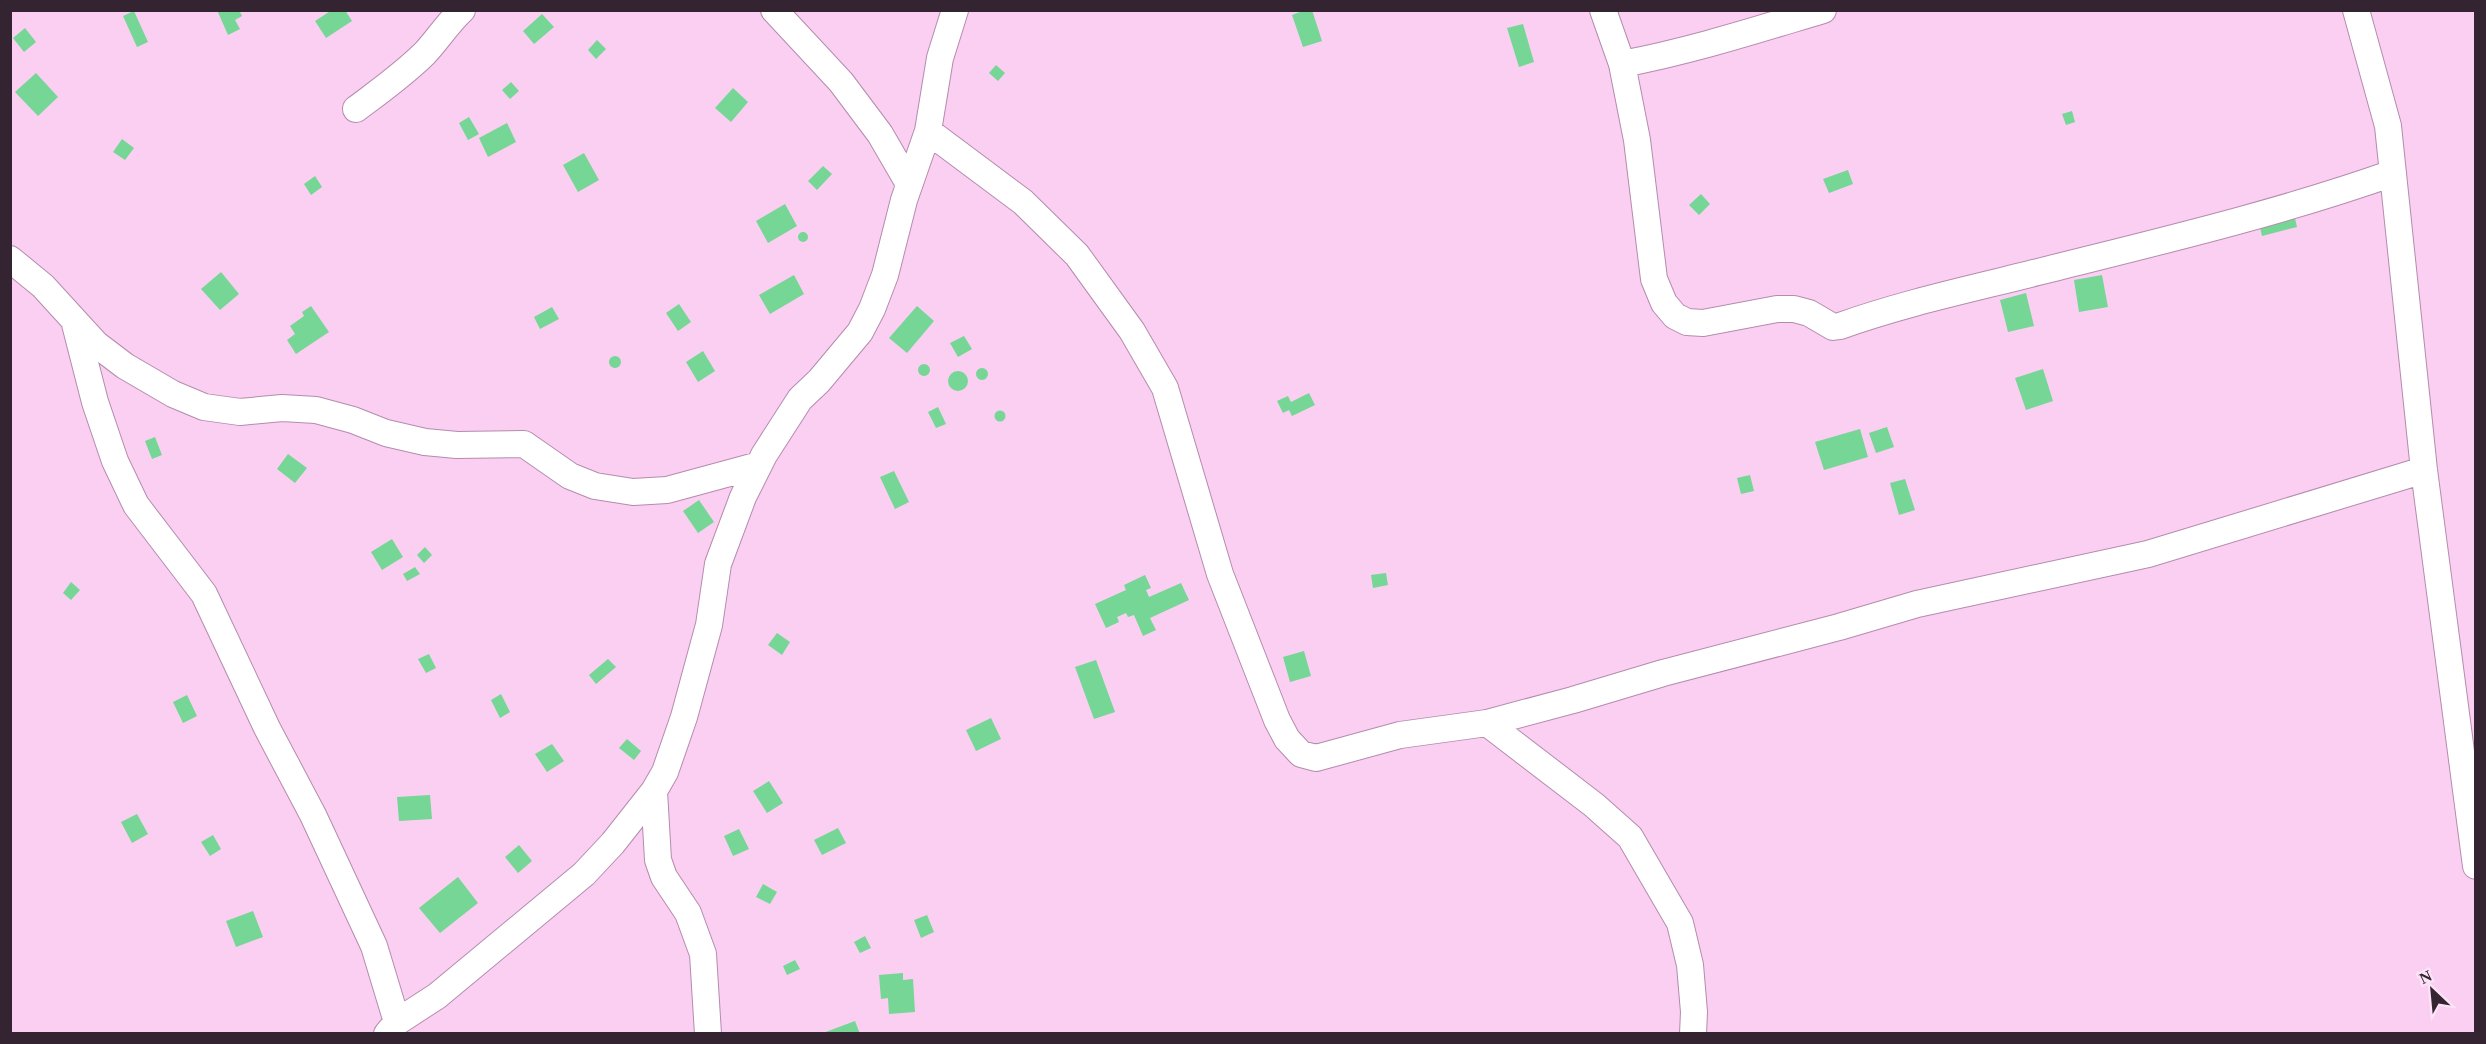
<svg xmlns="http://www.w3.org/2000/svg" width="2486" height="1044" viewBox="0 0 2486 1044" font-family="'Times New Roman',serif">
	<rect width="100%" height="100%" fill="#facff2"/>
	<path fill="#75d695" d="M217 10H239L242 16 235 20 240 29 228 35Z
		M332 10H345L352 21 326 38 315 21Z
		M1305 10H1312L1322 41 1303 47 1292 15Z
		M134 11 148 42 137 47 123 16Z
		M542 14 554 27 534 44 523 31Z
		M1523 24 1534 62 1519 67 1507 28Z
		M25 28 36 42 24 52 13 38Z
		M597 40 606 49 596 59 588 50Z
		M996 65 1005 73 998 81 989 73Z
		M36 73 58 97 38 116 15 92Z
		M511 82 519 91 510 99 502 90Z
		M733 88 748 102 731 122 715 108Z
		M2072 111 2075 122 2066 125 2062 114Z
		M469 117 479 134 468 140 459 123Z
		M507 123 516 142 488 157 479 138Z
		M122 139 134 148 125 160 113 152Z
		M584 153 599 180 578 192 563 165Z
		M823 166 832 174 817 190 808 181Z
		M1848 170 1853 184 1829 193 1823 179Z
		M315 176 322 187 311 195 304 184Z
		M1701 194 1710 204 1699 215 1689 205Z
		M785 204 797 226 768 243 756 221Z
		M2294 214 2297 227 2262 236 2259 223Z
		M798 237a5 5 0 1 1 10 0a5 5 0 1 1-10 0Z
		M221 272 239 294 220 310 201 289Z
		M794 275 804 294 770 314 759 295Z
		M2102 275 2108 307 2079 312 2074 280Z
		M2026 293 2034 326 2008 332 2000 300Z
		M679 304 691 322 678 331 666 313Z
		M311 306 329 332 296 354 287 340 295 334 290 326 304 316 302 312Z
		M917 306 934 321 907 353 889 338Z
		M552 307 559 319 540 329 534 317Z
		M964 336 972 349 958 357 950 343Z
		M703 351 715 371 698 382 686 362Z
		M609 362a6 6 0 1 1 12 0a6 6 0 1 1-12 0Z
		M918 370a6 6 0 1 1 12 0a6 6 0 1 1-12 0Z
		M976 374a6 6 0 1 1 12 0a6 6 0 1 1-12 0Z
		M2043 369 2053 401 2026 410 2015 378Z
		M948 381a10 10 0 1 1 20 0a10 10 0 1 1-20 0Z
		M1309 393 1315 405 1292 416 1289 410 1283 413 1277 401 1288 396 1291 402Z
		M938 407 946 424 936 428 928 412Z
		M994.5 416a5.5 5.5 0 1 1 11 0a5.5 5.5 0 1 1-11 0Z
		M1887 427 1894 447 1876 453 1869 433Z
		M1860 429 1868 457 1824 470 1815 442Z
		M155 437 162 455 152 459 145 441Z
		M288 454 307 468 295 483 277 469Z
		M894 471 909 502 895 509 880 477Z
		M1750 475 1754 491 1741 494 1737 478Z
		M1905 479 1915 510 1899 515 1890 483Z
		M699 500 714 522 698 533 683 511Z
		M392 539 403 557 382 570 371 552Z
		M425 547 432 555 424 563 417 555Z
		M415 567 420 574 407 581 403 574Z
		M1386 573 1388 585 1373 588 1371 575Z
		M1145 575 1151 588 1146 590 1149 597 1181 583 1189 600 1150 618 1156 630 1143 636 1134 615 1128 617 1126 613 1117 617 1119 622 1106 628 1095 604 1126 590 1124 585Z
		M71 582 80 590 71 600 63 593Z
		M777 633 790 642 782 655 768 645Z
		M1304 651 1311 676 1290 682 1283 657Z
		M429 654 436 668 426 673 418 659Z
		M608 659 616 667 596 684 589 675Z
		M1096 660 1115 712 1094 719 1075 667Z
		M501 694 510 712 500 718 491 700Z
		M187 695 197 716 183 723 173 702Z
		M991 718 1001 739 976 751 966 730Z
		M627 739 641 751 634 760 619 748Z
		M552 744 564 761 547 772 535 754Z
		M769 781 783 803 767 813 753 791Z
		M430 795 432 819 399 821 397 797Z
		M137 814 148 834 132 843 121 822Z
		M838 828 846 843 822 855 814 840Z
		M739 829 749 849 733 856 724 836Z
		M213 835 221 849 210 856 201 842Z
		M519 845 532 861 518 873 505 857Z
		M458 877 478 903 440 933 419 908Z
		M763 884 777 892 770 904 756 897Z
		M253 911 263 937 236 947 226 921Z
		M927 915 934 932 921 938 914 920Z
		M865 936 871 948 860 953 854 942Z
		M795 960 800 969 787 975 783 966Z
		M903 973V980L913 979 915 1012 889 1014 888 998 881 999 879 975Z
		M855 1021 860 1034H823V1033Z"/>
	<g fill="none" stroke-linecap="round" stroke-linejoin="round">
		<g stroke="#b48cad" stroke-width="28">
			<path id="minor" d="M774 10 841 82 880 134 909 184
				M1603 10 1622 64 1637 140 1654 279 1664 303 1675 316 1687 322 1703 323 1777 309H1794L1809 313 1833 327 1840 326C1904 303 1971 289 2038 272 2157 242 2277 214 2393 173
				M2356 10 2388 126 2424 470 2476 866
				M1622 64C1691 51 1756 30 1823 10
				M356 109C380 91 404 74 425 53 438 39 448 23 462 10
				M928 131 1023 202 1077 255 1132 331 1165 388 1220 574 1277 720 1287 739 1301 754 1316 758 1400 735 1487 723 1573 700 1663 673 1839 627 1917 604 2148 554 2424 470
				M10 259 43 286 96 344 125 366 173 394 204 407 240 412 282 408 316 410 353 420 386 433 425 442 457 445 524 444 570 476 595 486 633 492 667 490 759 465
				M75 324 95 402 115 461 136 505 204 594 267 728 313 815 374 946 397 1022
				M1487 723 1594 805 1630 837 1680 923 1690 965 1694 1012 1693 1034
				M654 791 658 860 664 877 688 913 703 954 708 1034
				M387 1034 397 1022 437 996 584 874 613 843 654 791 665 772 684 717 709 625 718 564 743 497 764 455 800 399 819 381 860 332 872 309 885 275 904 200 928 131 940 58 955 10"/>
		</g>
		<use href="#minor" stroke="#fff" stroke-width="26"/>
	</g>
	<rect width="2486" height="1044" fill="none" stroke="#342431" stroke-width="24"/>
	<g transform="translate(2432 990) rotate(334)" stroke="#fde3f8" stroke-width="4.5" paint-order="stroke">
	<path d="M0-4.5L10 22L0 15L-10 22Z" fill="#342431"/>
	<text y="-9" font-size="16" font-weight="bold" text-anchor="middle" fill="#342431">N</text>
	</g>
</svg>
